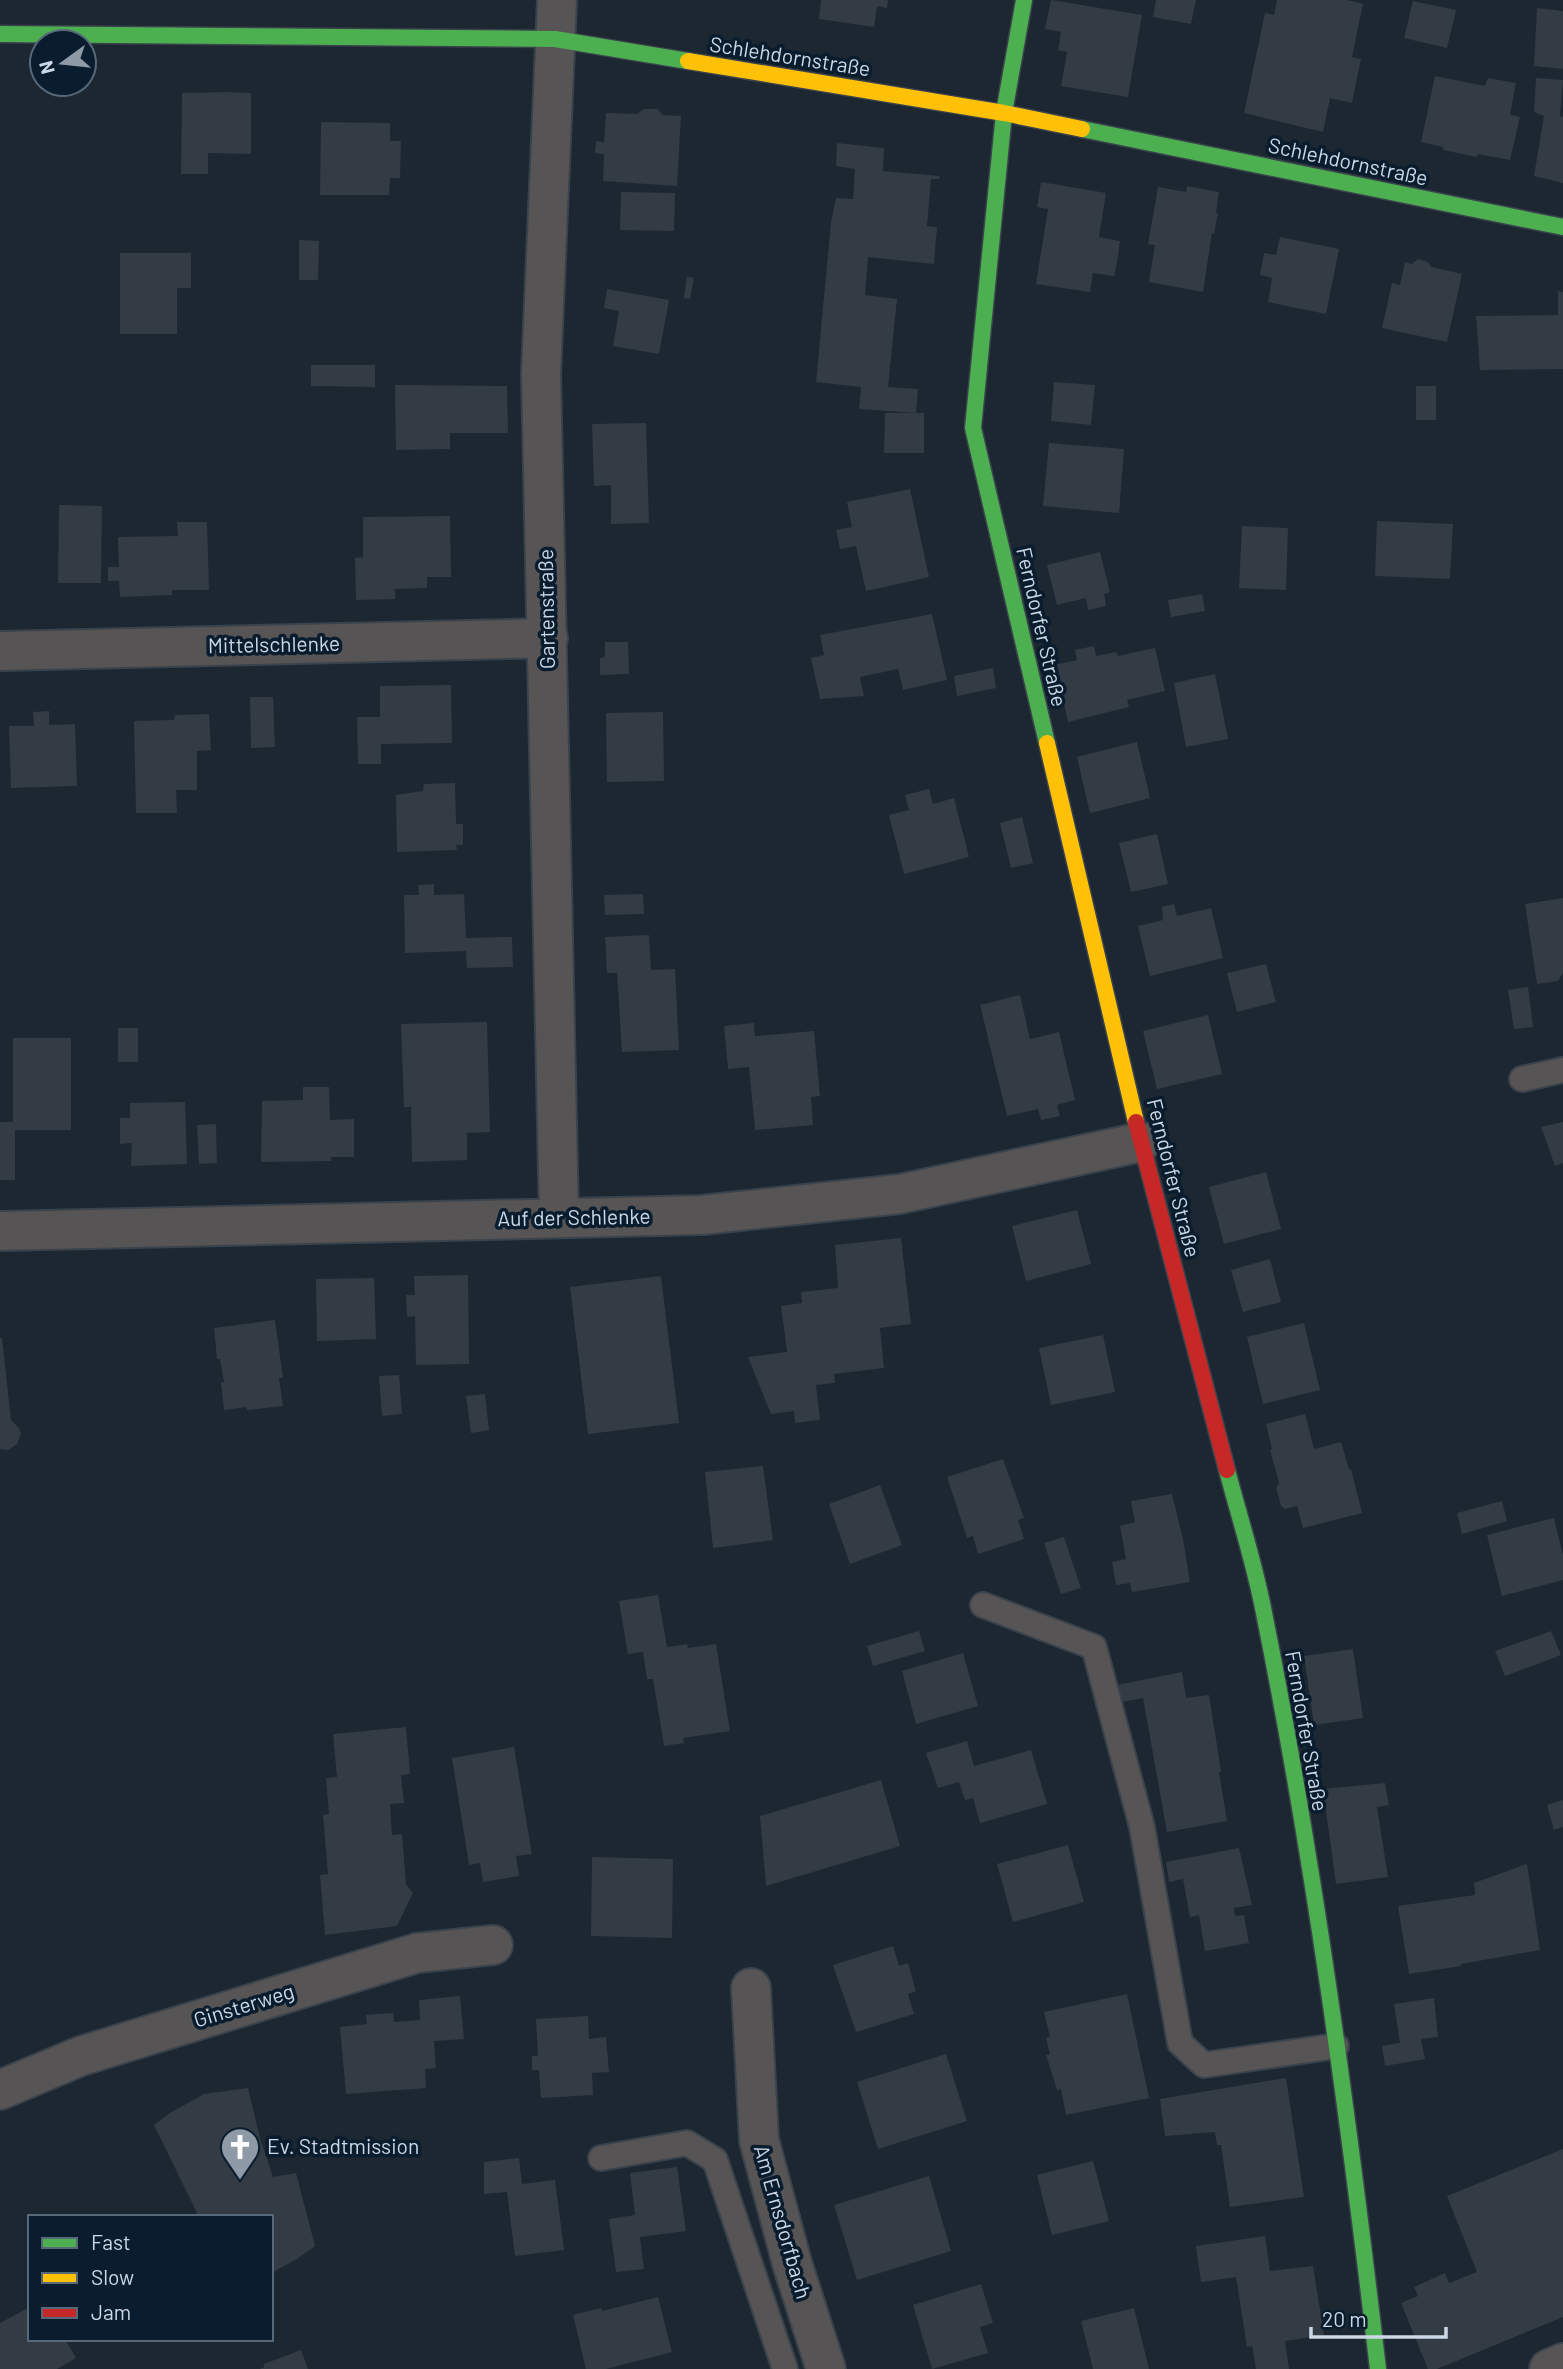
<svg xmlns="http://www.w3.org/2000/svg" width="1563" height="2369" viewBox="0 0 1563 2369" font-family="Barlow,sans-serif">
	<rect width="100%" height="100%" fill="#1c2731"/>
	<path fill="#333c44" d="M821 0H888L887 8 877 6 874 27 819 19Z
		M1051 0 1142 15 1128 97 1061 86 1067 52 1058 50 1061 32 1045 29Z
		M1156 0H1196L1191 24 1153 17Z
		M1277 0H1347L1363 4 1352 57 1361 59 1352 103 1330 98 1323 132 1244 113 1265 13 1274 15Z
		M1413 1 1456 10 1447 48 1404 38Z
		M1537 8 1563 11V69L1534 66Z
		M1435 76 1485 86 1488 78 1516 83 1510 115 1520 117 1510 160 1478 154 1477 157 1443 150V147L1421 142Z
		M1536 78 1563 80 1560 116 1563 117V183L1534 176 1544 116 1534 112Z
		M227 92 251 93V154L208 153V174H181L182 93Z
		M644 109H657L663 115 681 116 677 186 603 181 604 154 595 153 596 141 604 142 606 113 637 114Z
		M321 122 390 123V141H401L400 178H390L389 195H320Z
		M837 143 884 148 883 171 940 176 939 179H931L927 226 937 227 934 264 868 257 865 295 897 299 888 387 918 389 916 413 859 409 861 387 816 382 831 223 836 198 853 199 855 169 836 166Z
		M1041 182 1106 193 1099 237 1120 241 1117 263 1114 276 1093 273 1090 292 1036 284 1048 209 1037 207Z
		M1187 186 1219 192 1216 213H1218L1214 234 1212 233 1203 292 1149 282 1155 245 1148 244 1158 187 1186 192Z
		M621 192 675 193 674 231 620 230Z
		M1280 237 1339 249 1326 314 1268 302 1272 278 1260 275 1264 253 1276 255Z
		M299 240 319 241 318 280H299Z
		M120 253H191V288H177V334H120Z
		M1418 259 1428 262 1431 267 1462 274 1447 342 1382 328 1392 283 1400 285 1405 262 1412 264Z
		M687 277 694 278 690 299 684 298Z
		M607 289 669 300 659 354 613 346 619 311 604 308Z
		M1558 291 1563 292V369L1480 370 1476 316 1558 315Z
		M311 365H375V387L311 386Z
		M1054 382 1095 385 1091 425 1051 421Z
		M395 385 507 386 508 433H450V449L396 450Z
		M1416 386H1436V420H1416Z
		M885 413H924V453H884Z
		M646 423 649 523 611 524V485L594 486 592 424Z
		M1049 443 1124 449 1119 513 1043 506Z
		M910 489 929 577 866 591 856 546 840 549 836 530 852 527 847 502Z
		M59 505 102 506 101 583H58Z
		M450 516 451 577H427V588L395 589V599L356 600 355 558 363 557V517Z
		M1377 521 1453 524 1450 579 1375 576Z
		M177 522H207L209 590H172V595L120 597 119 581H108V567H119L118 537 178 536Z
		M1242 526 1288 528 1286 590 1239 588Z
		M1100 552 1110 592 1104 594 1106 606 1088 610 1086 598 1057 605 1047 565Z
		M1202 594 1205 611 1171 617 1168 600Z
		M932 614 947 680 903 690 898 669 860 677 864 696 820 699 811 658 824 655 820 635Z
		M605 642H628L629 674 600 675V658L605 657Z
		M1094 646 1096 656 1116 652 1118 656 1155 648 1165 691 1127 700 1129 707 1068 722 1055 665 1077 660 1075 650Z
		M993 668 996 688 957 696 954 676Z
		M1215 674 1228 739 1186 747 1174 683Z
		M451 685 452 743 381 744V764H358L357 717H380V686Z
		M250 697H273L275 747 251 748Z
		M49 711V725L75 724 77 786 11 788 9 726H34L33 712Z
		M663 712 664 781 607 782 606 713Z
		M209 714 211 750 197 751V790H176L177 813H136L134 721 174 720 175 715Z
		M1137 742 1150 798 1090 813 1077 757Z
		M455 783 456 824H463V845H456L457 850 397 852 396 795 423 791 424 784Z
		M929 789 933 804 954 798 969 857 904 874 889 815 909 810 905 795Z
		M1022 817 1033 863 1011 868 1000 823Z
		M1157 834 1168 884 1131 892 1119 843Z
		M434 884V895L464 894 466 938 512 937 513 967 467 968 466 951 405 953 404 895H419L418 885Z
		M643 894 644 914 605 915 604 895Z
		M1563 898V973L1558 981 1537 984 1525 904Z
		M1174 904 1177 916 1211 908 1223 958 1150 976 1138 926 1163 920 1162 907Z
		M649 935 651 970 675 969 679 1050 622 1052 617 973H607L605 937Z
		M1266 964 1276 1002 1237 1012 1227 973Z
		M1528 987 1533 1027 1514 1029 1508 990Z
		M1020 995 1030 1039 1059 1032 1075 1100 1057 1105 1060 1116 1041 1120 1038 1109 1007 1116 980 1005Z
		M1208 1015 1222 1074 1157 1089 1143 1031Z
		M487 1022 490 1132 467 1133V1160L412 1162 411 1107H404L401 1024Z
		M754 1023 755 1036 814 1031 820 1096 811 1097 813 1125 755 1130 749 1067 728 1069 724 1026Z
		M118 1028H138V1062H118Z
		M13 1038H71V1130H15V1180H0V1122H13Z
		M303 1087H329L330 1120 354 1119V1157H331V1161L261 1162 262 1101 303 1100Z
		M185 1102 187 1164 131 1166 132 1143 120 1144V1118H130V1103Z
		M1563 1122V1163L1555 1166 1541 1127Z
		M216 1124 217 1163 199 1164 197 1125Z
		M1266 1172 1281 1229 1224 1244 1209 1187Z
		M1077 1210 1091 1264 1026 1281 1012 1226Z
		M901 1238 911 1324 880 1328 884 1368 834 1374 835 1383 816 1385 820 1420 795 1423 794 1411 771 1414 748 1357 787 1352 781 1306 802 1303 801 1292 838 1288 835 1245Z
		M1270 1259 1281 1302 1243 1312 1231 1270Z
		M468 1275 469 1364 416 1365 415 1316 407 1317 406 1295H415L414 1276Z
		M661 1276 679 1423 588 1434 570 1287Z
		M374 1278 376 1339 317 1341 316 1279Z
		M275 1320 283 1378H279L283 1406 247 1410 246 1407 224 1410 221 1383 224 1382 220 1359H217L214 1328Z
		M1304 1323 1320 1390 1263 1404 1247 1337Z
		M1103 1335 1115 1392 1051 1405 1039 1348Z
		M0 1338H2L11 1420 19 1428 21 1434 17 1444 8 1450 0 1449Z
		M399 1375 402 1414 382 1416 379 1376Z
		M485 1394 489 1430 471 1433 466 1396Z
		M1305 1414 1314 1449 1341 1442 1349 1469H1351L1362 1513 1303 1528 1297 1506 1285 1509 1281 1506 1276 1488 1279 1483 1270 1450 1272 1449 1266 1424Z
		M1003 1459 1024 1518 1018 1520 1024 1539 978 1554 973 1536 967 1538 947 1477Z
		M763 1466 773 1540 713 1548 705 1472Z
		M880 1485 902 1545 850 1564 829 1504Z
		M1172 1494 1183 1539 1190 1582 1132 1592 1130 1583 1116 1585 1112 1562 1126 1559 1120 1526 1135 1522 1131 1501Z
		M1502 1501 1507 1521 1462 1534 1457 1513Z
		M1554 1518 1563 1555V1580L1502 1596 1487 1535Z
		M1064 1537 1081 1588 1061 1594 1044 1543Z
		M658 1595 667 1647 687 1644 688 1648 716 1644 730 1731 683 1738 684 1743 664 1746 653 1679H647L643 1652 628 1654 619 1601Z
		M919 1631 925 1651 873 1666 867 1646Z
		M1551 1631 1561 1655 1505 1676 1495 1651Z
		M1353 1649 1363 1718 1314 1725 1304 1656Z
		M963 1653 978 1706 916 1724 902 1671Z
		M1182 1672 1186 1698 1209 1695 1221 1771 1219 1772 1227 1821 1167 1832 1143 1698 1122 1702 1117 1685Z
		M406 1727 410 1774 401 1775 404 1803 390 1804 392 1835 402 1834 406 1884 413 1893 397 1926 325 1935 320 1875 328 1874 323 1815 329 1814 326 1778 337 1777 333 1734Z
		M967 1741 974 1766 1031 1750 1047 1804 980 1823 973 1798 965 1800 959 1782 938 1788 926 1753Z
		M514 1747 532 1854 516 1856 519 1876 483 1882 480 1863 469 1865 452 1758Z
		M881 1780 900 1846 766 1886 760 1816Z
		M1385 1783 1389 1805 1377 1807 1388 1877 1336 1884 1323 1789Z
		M1563 1800V1827L1554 1830 1547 1805Z
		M1068 1845 1084 1902 1013 1922 997 1864Z
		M1239 1848 1252 1905 1234 1908 1235 1916 1244 1915 1249 1943 1205 1951 1199 1915 1190 1917 1183 1879 1169 1882 1166 1862Z
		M592 1857 673 1859 672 1938 591 1936Z
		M1527 1864 1540 1950 1461 1964V1966L1409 1974 1398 1906 1475 1895 1474 1883Z
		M893 1946 899 1966 908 1963 916 1991 908 1994 914 2014 856 2032 833 1965Z
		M1127 1994 1149 2098 1066 2115 1061 2089 1057 2090 1046 2055 1050 2054 1046 2038 1050 2037 1044 2012Z
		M460 1996 464 2039 434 2041 436 2068 425 2069 426 2088 346 2094 340 2027 367 2024 366 2015 393 2013 394 2022 420 2020 419 2000Z
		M1434 1998 1438 2037 1421 2039 1425 2059 1385 2066 1382 2046 1400 2043 1394 2004Z
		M588 2016 589 2039 606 2037 609 2072 592 2073 593 2095 541 2098 539 2070H532V2056H538L536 2019Z
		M946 2054 967 2121 878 2149 857 2082Z
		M1286 2078 1304 2197 1230 2207 1221 2145H1217L1215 2132 1165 2136 1160 2099Z
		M248 2088 260 2138 273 2177 296 2173 315 2246 297 2259 271 2273V2217H191L197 2213 154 2125 170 2113 204 2094Z
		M1563 2149V2317L1437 2369H1428L1401 2303 1418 2296 1414 2287 1445 2273 1449 2283 1477 2272 1447 2196Z
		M519 2158 522 2184 555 2180 564 2250 515 2256 507 2192 484 2194V2162Z
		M1093 2161 1109 2221 1052 2235 1037 2175Z
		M677 2167 686 2231 640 2237 644 2269 616 2272 609 2219 635 2215 630 2173Z
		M929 2176 951 2251 857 2280 834 2205Z
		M1265 2236 1270 2271 1313 2266 1324 2335 1285 2341 1289 2369H1256L1252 2346 1247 2347 1236 2277 1201 2282 1196 2246Z
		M981 2284 993 2323 980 2327 988 2353 932 2369 913 2305Z
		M658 2297 672 2352 606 2369H586L573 2315 601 2308 602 2311Z
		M30 2307V2339H65L76 2358 57 2369H0V2323Z
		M1134 2308 1149 2369H1093L1081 2321Z
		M301 2350 308 2369H260L264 2367V2364Z"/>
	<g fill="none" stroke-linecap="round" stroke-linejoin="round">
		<g stroke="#3a434c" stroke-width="28">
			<path id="lane" d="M1522 1079 1563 1070
				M983 1605 1094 1647 1142 1827 1180 2043 1204 2065 1336 2046
				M601 2158 687 2143 715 2160 785 2369"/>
		</g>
		<g stroke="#3a434c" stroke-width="42">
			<path id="street" d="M557 0 541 374 559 1218
				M0 651 548 638
				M0 1231 702 1215 900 1194 1141 1142
				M751 1988 759 2140 792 2263 826 2369
				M0 2090 81 2056 417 1953 493 1945
				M1549 2369 1563 2363"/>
		</g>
		<g stroke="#3a434c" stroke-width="19">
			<path id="fast" d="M1024 0 1004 113 973 428 1047 743
				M0 34 555 39 688 61
				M1082 129 1563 227
				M1227 1470C1239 1516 1254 1562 1263 1608 1314 1860 1348 2114 1378 2369"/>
		</g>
		<g stroke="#3a434c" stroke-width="19">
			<path id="slow" d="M688 61 1004 113 1082 129
				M1047 743 1136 1122"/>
		</g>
		<g stroke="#3a434c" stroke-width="19">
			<path id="jam" d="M1136 1122 1227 1470"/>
		</g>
		<use href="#lane" stroke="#575455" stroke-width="24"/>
		<use href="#street" stroke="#575455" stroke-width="38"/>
		<use href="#fast" stroke="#4caf50" stroke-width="16"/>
		<use href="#slow" stroke="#ffc107" stroke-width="16"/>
		<use href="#jam" stroke="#c62828" stroke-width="16"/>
	</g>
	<defs>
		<g id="church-pin" transform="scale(2.0125)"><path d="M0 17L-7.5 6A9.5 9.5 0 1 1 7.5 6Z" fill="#8e9aa6" stroke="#091d2f"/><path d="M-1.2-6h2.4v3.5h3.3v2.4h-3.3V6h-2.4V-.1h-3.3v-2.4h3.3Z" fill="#fff"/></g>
	</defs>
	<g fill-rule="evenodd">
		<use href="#church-pin" x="240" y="2147"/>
	</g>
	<g text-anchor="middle" stroke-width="7" stroke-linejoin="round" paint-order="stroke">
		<g font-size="21" fill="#ccd8e5" stroke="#091d2f">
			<text transform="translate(790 57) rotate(9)" y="7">Schlehdornstraße</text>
			<text transform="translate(1348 162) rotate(12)" y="7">Schlehdornstraße</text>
			<text transform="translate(547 609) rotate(-91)" y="7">Gartenstraße</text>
			<text transform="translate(1041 627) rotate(77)" y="7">Ferndorfer Straße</text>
			<text transform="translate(274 645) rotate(-1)" y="7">Mittelschlenke</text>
			<text transform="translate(1173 1178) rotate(76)" y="7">Ferndorfer Straße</text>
			<text transform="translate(574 1218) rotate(-1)" y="7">Auf der Schlenke</text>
			<text transform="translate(1306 1731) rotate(80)" y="7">Ferndorfer Straße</text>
			<text transform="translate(244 2006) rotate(-17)" y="7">Ginsterweg</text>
			<text transform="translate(782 2222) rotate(74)" y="7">Am Ernsdorfbach</text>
		</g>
		<g font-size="21" fill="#ccd8e5" stroke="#091d2f" text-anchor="start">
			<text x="267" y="2154">Ev. Stadtmission</text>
		</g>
	</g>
	<rect x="28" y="2215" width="245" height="126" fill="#091d2f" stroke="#576878" stroke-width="2"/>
	<rect x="42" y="2238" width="35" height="10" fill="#4caf50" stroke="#576878" stroke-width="2"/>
	<text x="91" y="2250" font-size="21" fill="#ccd8e5">Fast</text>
	<rect x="42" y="2273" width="35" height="10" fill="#ffc107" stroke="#576878" stroke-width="2"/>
	<text x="91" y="2285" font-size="21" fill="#ccd8e5">Slow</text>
	<rect x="42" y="2308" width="35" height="10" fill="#c62828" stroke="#576878" stroke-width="2"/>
	<text x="91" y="2320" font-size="21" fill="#ccd8e5">Jam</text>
	<g transform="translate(63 63) rotate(255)"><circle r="33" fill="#091d2f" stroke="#576878" stroke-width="2"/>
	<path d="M0-5L12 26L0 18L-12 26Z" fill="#8e9aa6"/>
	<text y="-10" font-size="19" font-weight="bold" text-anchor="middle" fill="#ccd8e5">N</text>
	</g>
	<path d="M1311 2327v10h135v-10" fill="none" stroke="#ccd8e5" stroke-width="3.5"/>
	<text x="1322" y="2327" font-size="21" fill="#ccd8e5" stroke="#091d2f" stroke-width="5" paint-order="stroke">20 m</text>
</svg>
